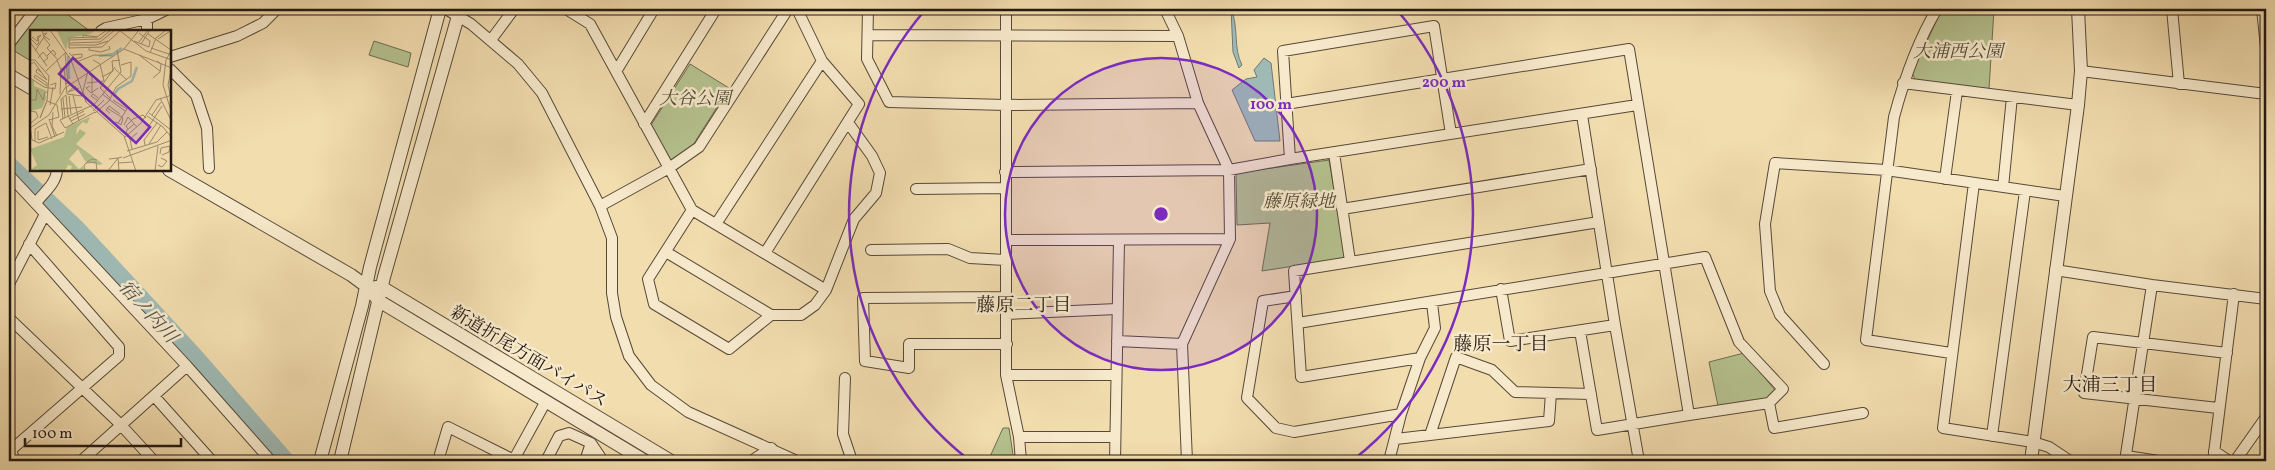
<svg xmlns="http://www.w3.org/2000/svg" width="2275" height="470" viewBox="0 0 2275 470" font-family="Vollkorn,'Noto Serif JP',serif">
	<rect width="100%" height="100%" fill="#f2ddaf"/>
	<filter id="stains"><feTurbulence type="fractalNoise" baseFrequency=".004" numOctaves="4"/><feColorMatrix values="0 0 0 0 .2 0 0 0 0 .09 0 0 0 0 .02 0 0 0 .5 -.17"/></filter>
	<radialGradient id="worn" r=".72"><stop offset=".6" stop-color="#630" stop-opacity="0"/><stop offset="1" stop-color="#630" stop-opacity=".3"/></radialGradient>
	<path fill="#b5c28f" stroke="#6c6d50" d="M41 9H60L90 31H31V61L11 49Z
		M1942 9H1994L1989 89 1916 81 1912 73Z
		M374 41 411 53 408 67 369 55Z
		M690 64 729 88 693 145 671 161 651 125Z
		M1329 160 1346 258 1262 271 1270 223 1237 225 1236 173Z
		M1744 353 1775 390 1767 399 1718 406 1709 362Z
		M1003 428H1009L1014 461H988Z"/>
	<path fill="#9fbab5" stroke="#6d7973" d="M1231 9C1239 27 1233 48 1242 65L1239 68 1233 52Z
		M1264 58 1271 63 1280 141H1255L1232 90 1246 79 1257 77 1254 70Z"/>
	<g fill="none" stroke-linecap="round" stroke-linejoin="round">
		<path stroke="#9fbab5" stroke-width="19" d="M9 166 76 229 195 358 285 461"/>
		<g stroke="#564938" stroke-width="12">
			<path id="minor" d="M446 9 471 24 518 64 542 93 600 206 612 238V293L616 317 629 356 651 385 688 412 797 461
				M566 9 590 24 692 210 826 290
				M868 9 867 59 889 102 1006 105 1198 103
				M1006 9V375L1019 437 1021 461
				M1165 9 1178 36 1198 103 1229 170 1230 239 1182 344 1187 461
				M1937 9C1917 42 1904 80 1894 117L1866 340 1951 353
				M2172 9 2179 84
				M2262 9 2266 47
				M101 31 106 28 147 19 168 9
				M147 31V19
				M868 35 1178 36
				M491 40 514 9
				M9 44 36 9
				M170 57 237 36 263 23 277 9
				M170 69 196 95 207 128 209 168
				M617 70 654 9
				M2081 71 2266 94
				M1903 83 2078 105
				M1286 104 1629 49 1689 415 1597 430 1580 331
				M1582 115 1615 325 1639 461
				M644 124 716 9
				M1334 153 1350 261
				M1290 159 1283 51 1434 26 1451 134
				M1005 172 1229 170 1290 159 1637 105
				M9 175 187 366 271 461
				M1945 179 1957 91
				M1974 183 1943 428 2033 442 2049 447 2070 461
				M2003 187 2012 97
				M916 189 1005 188
				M36 203C44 192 56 184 57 170
				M600 206 669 168 699 147 788 9
				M1342 209 1591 169
				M692 210 648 279 654 304 729 349 771 315H801L815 305 826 290 854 219 876 193 880 173 872 156 849 124
				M716 224 822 61
				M1006 240 1230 239
				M871 250 948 249 970 258 1005 260
				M666 252 771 315
				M765 253 859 104 822 61 797 9
				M2055 270 2152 285 2266 299
				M9 284 45 214
				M1501 289 1510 341 1615 325
				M1296 296 1263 301 1247 398 1276 428 1294 432 1401 414 1420 358 1435 328 1432 303
				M1006 297 863 298 865 361 909 368V344H1007
				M1006 314 1117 309
				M9 318 121 425 154 461
				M1298 323 1705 257 1739 342 1783 389 1769 403 1689 415
				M1117 341 1182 344
				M1420 358 1301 377 1294 271 1599 222
				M1824 364 1780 315 1770 291 1765 224 1775 163 1886 170 2065 196
				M1006 375H1115
				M845 378 843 434 852 461
				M154 396 212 461
				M1769 403 1774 428 1863 413
				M2218 408 2084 393 2093 337 2227 353
				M1430 435 1456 357 1492 370 1515 392 1591 394
				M1992 436 2025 191
				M1019 437H1115
				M1396 439 1549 421 1551 393
				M9 445 15 461
				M11 450 119 356V347L29 244
				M2214 451 2229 461
				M2126 456 2159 461
				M81 461 187 366
				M438 461 448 427 514 460
				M513 461 546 401
				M546 461 559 436 569 433 591 443
				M585 461 591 443 603 461
				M1115 461 1119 241
				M1389 461 1401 414
				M2125 461 2152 285
				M2213 461 2234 294
				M2235 461 2266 417"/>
		</g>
		<g stroke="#564938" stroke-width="14">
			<path id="tertiary" d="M9 75 31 88
				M169 170 351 275 366 286 379 301 645 461
				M376 287 383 288 671 461
				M320 461 362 306 370 267 440 9
				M340 461 384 277 460 9
				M753 461 771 449
				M2031 461 2078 105 2081 71 2078 9"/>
		</g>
		<use href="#minor" stroke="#f7e9cb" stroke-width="10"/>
		<use href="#tertiary" stroke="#f7e9cb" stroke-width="12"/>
	</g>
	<circle cx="1161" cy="214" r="156" fill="#7b2cbf" fill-opacity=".12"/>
	<g fill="none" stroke="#7b2cbf" stroke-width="2.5">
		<circle cx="1161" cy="214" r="156"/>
		<path d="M969 460A312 312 0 0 1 926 9M1396 9A312 312 0 0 1 1353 460"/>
	</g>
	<g text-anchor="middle" stroke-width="5" stroke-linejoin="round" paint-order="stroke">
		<g font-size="18" font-style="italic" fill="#4e4b37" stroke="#f7e9cb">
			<text x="1958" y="57">大浦西公園</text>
			<text x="695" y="104">大谷公園</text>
			<text x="1299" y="207">藤原緑地</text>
		</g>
		<g font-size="18" fill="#221811" stroke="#f7e9cb">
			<text transform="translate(529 356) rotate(31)" y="6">新道折尾方面バイパス</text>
		</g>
		<g font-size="19" fill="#221811" stroke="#f7e9cb">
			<text x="1024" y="311">藤原二丁目</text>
			<text x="1501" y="350">藤原一丁目</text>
			<text x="2110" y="391">大浦三丁目</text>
		</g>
		<g font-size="19" font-style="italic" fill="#4e514a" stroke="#f7e9cb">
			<text transform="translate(149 311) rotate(48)" y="7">宿ノ内川</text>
		</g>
	</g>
	<g transform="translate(30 30)">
		<rect width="141" height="141" fill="#f2ddaf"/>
		<path d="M66 0 60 4 39 8 36 20 27 1ZM0 49 4 50V56L15 60 16 69 12 78 0 81ZM60 87 57 94 53 92 47 98 46 105 50 99 56 103 46 114 73 134 69 135 55 131 48 119 39 129 49 139 53 136 54 140 65 141H40L42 136 38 135 35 141H9L7 138 8 141 0 140 7 135 0 119 34 107 37 97Z" fill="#b5c28f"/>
		<path fill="none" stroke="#9fbab5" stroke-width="2.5" d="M38 26 39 49M69 26 83 24 92 18M84 65 88 59 102 51 107 37"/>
		<path fill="none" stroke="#9f8e70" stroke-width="1" d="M20 0 41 30 56 72 94 106 106 141M77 0 67 7 39 8V18L72 17 91 0M89 0 116 21 142 30M13 4 17 3 14 6 20 10M118 4 141 20M53 7V5L67 7M0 8 7 15 9 12 8 9 7 7 11 5 8 9 7 11 2 7M14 8 20 15 17 18 28 30M128 9 142 0M39 10 70 9 81 0M104 11 119 17 120 11 109 3M0 12 17 36M109 12 118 0M39 13 70 12 85 0M111 14 120 0M39 15H66L78 11M59 17V20L71 22 80 19 79 16M121 18 142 25M94 19 142 38M142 19 136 30 133 55 142 84M5 21 14 7 12 0M39 23 58 41 53 61 56 72M120 23 126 8 136 0M42 25 52 24V27L45 29M109 25 130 41M17 26 23 20 26 24 24 26M8 28 13 22 18 28 13 32M0 30H5L19 46 17 71 27 75 29 87 19 90M27 30 31 40 30 64M49 31 64 25 83 26M0 35 4 32 17 50M142 35 138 55 142 73M31 39 34 38 37 64 52 66M85 39 97 50M16 41 36 22M11 42 7 39 6 42 17 50M59 44 62 47V63M5 45 17 53V56L4 47ZM72 47 83 41 82 31 90 30M0 48 14 57 25 59 26 53 20 55M123 48 130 42 131 34 127 31M57 53 74 51 70 34 63 30M35 54 38 53 35 23M60 56 56 58 61 63 68 58M47 59 45 56 38 62 49 58M72 64 95 81M36 65 38 86 43 94M43 65 49 91M39 66 41 84M33 68 35 88M80 68 70 58 85 37M130 68 142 92M1 70H6L7 59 13 70 15 62H18M67 70 61 66 63 64 68 68M83 70 97 79 88 93 85 92M16 73 10 88 17 71M20 75 23 57M63 75 30 90 35 98 65 82M63 76 91 42 87 20M77 78 93 88 91 95 88 93M31 79 52 77M0 81 6 82 8 87 1 93M63 81 74 70M23 82 22 96 27 106M65 83 79 71 86 57 101 46V32L91 35M80 83 76 80 79 76 90 84M119 83 141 100M122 85 131 72M117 86 133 97 142 108M19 89 25 107M33 89 31 69 36 65M39 89 54 81M41 91 55 84M16 93 22 109M0 95 2 110M94 95 98 87 107 97M0 98 19 85 35 58 94 19 109 0M98 99 96 96 103 89 113 85 116 88M8 101V110L18 107M94 108 111 93 126 70 142 65M100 109 96 101 104 94M2 110 9 113 34 102M110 110 132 76M5 111V99L16 93M119 114 131 95M115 115 114 110 127 93M102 119 100 109 107 103M97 121 127 112 137 102M130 124 131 118 140 116 139 122 132 125M93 128 142 110M56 133 66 132 67 140H55L54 136 55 134 57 132 62 129 67 130M88 133 103 132M128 135 132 137 137 131 131 128M78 141 88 128 79 129M89 141 88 128 92 127M125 141 128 116"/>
		<path fill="#7b2cbf" fill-opacity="0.15" stroke="#7b2cbf" stroke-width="2.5" d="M43 28 120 97 106 113 29 44Z"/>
		<rect width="141" height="141" fill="none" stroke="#221811" stroke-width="2.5"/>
	</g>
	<circle cx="1161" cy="214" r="8" fill="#7b2cbf" stroke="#f7e9cb" stroke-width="2.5"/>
	<g font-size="15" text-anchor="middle" font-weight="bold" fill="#7b2cbf" stroke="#f7e9cb" stroke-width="5" stroke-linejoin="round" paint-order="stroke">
		<text x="1444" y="87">200 m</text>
		<text x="1271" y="109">100 m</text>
	</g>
	<rect width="2275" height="470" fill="none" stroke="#f2ddaf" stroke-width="30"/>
	<rect x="10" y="10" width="2255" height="450" fill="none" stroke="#221811" stroke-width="2.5"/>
	<rect x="15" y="15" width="2245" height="440" fill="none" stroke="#221811"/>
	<path d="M25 438v8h156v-8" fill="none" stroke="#221811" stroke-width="2.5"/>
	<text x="32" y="438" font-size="15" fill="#221811" stroke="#f7e9cb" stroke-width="4" paint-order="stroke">100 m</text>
	<rect width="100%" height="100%" filter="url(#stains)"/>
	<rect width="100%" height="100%" fill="url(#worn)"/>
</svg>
